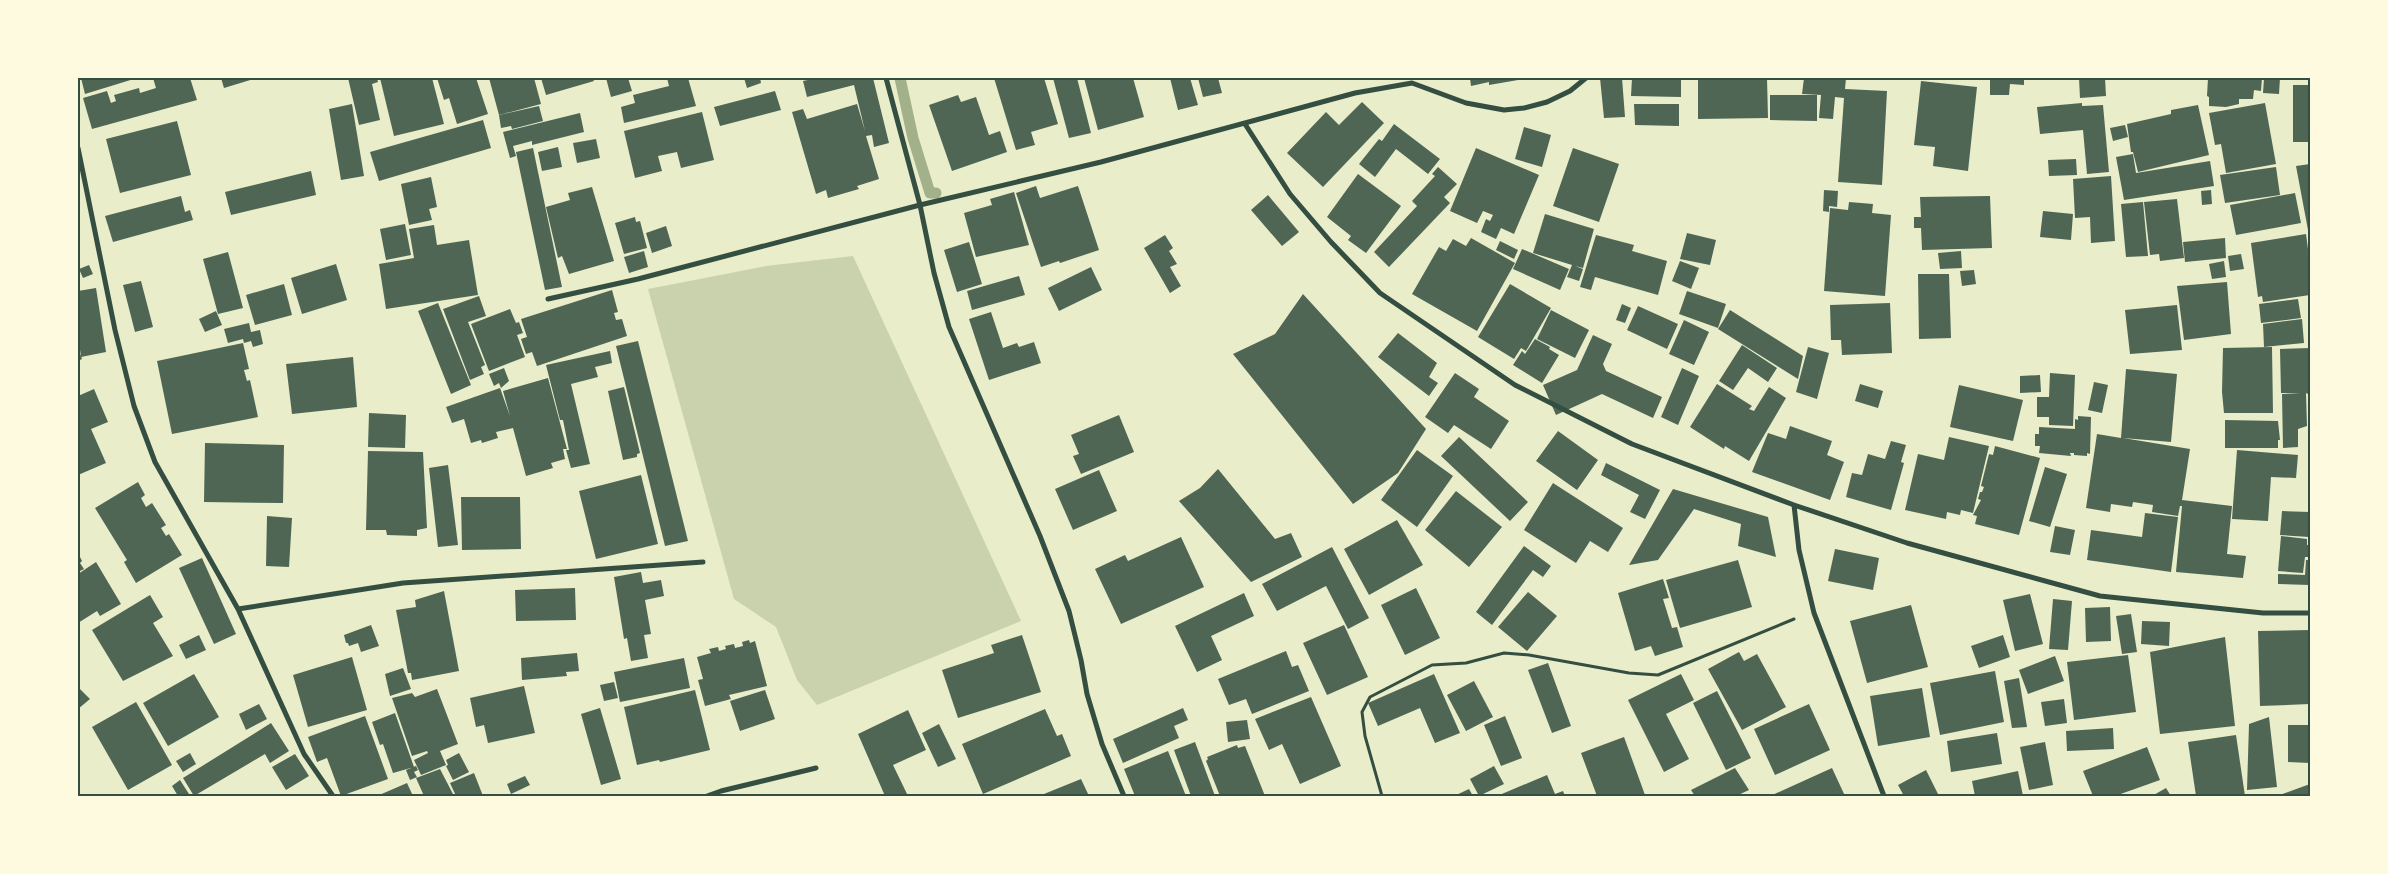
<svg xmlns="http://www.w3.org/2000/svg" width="2388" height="874" viewBox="0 0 2388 874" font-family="'PT Sans',sans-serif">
	<rect width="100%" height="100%" fill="#e9edc9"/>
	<path fill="#cad2ad" d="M853 256 1021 621 817 705 797 680 776 627 734 599 648 289 766 266Z"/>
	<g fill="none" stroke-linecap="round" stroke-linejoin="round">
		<path stroke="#a3b18a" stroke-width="11" d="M900 78 913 138 930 193H936"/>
	</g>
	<path fill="#4f6655" d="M81 78H137L85 94Z
		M153 78H190L197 100 92 129 83 98 107 91 111 103 116 101 114 95 139 88 140 93 156 88Z
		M221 78H257L224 88Z
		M348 78H377L378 82 372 84 380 120 359 125Z
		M380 78H432L444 124 394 136Z
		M437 78H476L488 114 457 124 449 98 444 100Z
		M489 78H534L541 104 499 115Z
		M541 78H593L594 81 546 95Z
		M606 78H628L632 91 611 97Z
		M667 78H688L696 106 624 123 621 107 635 103 633 95 669 86Z
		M744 78H760L761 83 747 88Z
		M817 78H873L889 143 874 147 872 135 866 136 879 179 857 186 859 189 828 198 826 190 816 194 792 112 803 109 807 119 857 104 865 131 854 85 807 97 803 81Z
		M994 78H1044L1058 124 1031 132 1035 145 1016 150Z
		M1053 78H1077L1091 133 1069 138Z
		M1084 78H1133L1144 117 1098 130Z
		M1170 78H1190L1198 105 1178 110Z
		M1198 78H1218L1222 93 1203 97Z
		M1470 78H1518V80L1489 85V82L1471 86Z
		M1600 78H1622L1625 117 1604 118Z
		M1632 78H1681V97L1631 96Z
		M1698 78H1767L1768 118 1698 119Z
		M1804 78H1846L1845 89 1887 91 1882 185 1838 182 1844 98 1835 97 1833 119 1819 118 1821 95 1802 94Z
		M1990 78H2024V85L2010 84 2009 95H1990Z
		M2079 78H2105L2106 96 2080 98Z
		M2208 78H2262L2261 91 2254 90 2253 99H2239V104L2226 107 2209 106V97L2207 96Z
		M2264 78H2280L2279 94 2263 93Z
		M1921 81 1977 87 1968 171 1933 166 1935 147 1914 145Z
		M2293 85H2310V142H2293Z
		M775 91 781 110 720 126 714 107Z
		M958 95 961 102 976 97 989 135 1000 131 1007 152 952 171 929 105Z
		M1770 95H1817V121L1770 120Z
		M1362 102 1384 123 1323 187 1287 153 1326 112 1339 125Z
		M2082 103V106L2103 105 2109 172 2087 174 2083 130 2040 134 2037 107Z
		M2265 103 2276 164 2226 173 2221 144 2215 145 2209 113Z
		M352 104 364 176 341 180 329 109Z
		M1634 104H1679V126L1635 125Z
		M2198 105 2209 155 2138 172 2133 152H2131L2127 124 2171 114V110Z
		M539 106 543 121 512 129 511 126 501 128 499 115Z
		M702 112 714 160 681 168 677 152 658 156 662 171 635 178 624 131Z
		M580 113 584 132 532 145V141L513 146 516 156 510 158 503 132Z
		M483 120 491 148 379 181 370 152Z
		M177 121 191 175 120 193 106 139Z
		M1394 124 1440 159 1428 174 1396 149 1375 177 1359 164 1379 139 1382 141Z
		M2125 125 2128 137 2113 141 2110 128Z
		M1524 127 1551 135 1542 167 1515 159Z
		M596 139 600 158 577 163 573 143Z
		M558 147 562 167 542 171 538 152Z
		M533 148 562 287 545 290 516 152Z
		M1476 148 1539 175 1514 234 1501 228 1496 239 1481 232 1486 219 1490 221 1493 215 1483 211 1477 223 1450 211Z
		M1573 148 1619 164 1599 222 1553 206Z
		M2133 154 2136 173 2210 161 2214 186 2124 200 2116 157Z
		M2076 159 2077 175 2049 176 2048 160Z
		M2310 164V230H2308L2296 166Z
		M1438 167 1457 184 1444 197 1450 203 1389 267 1374 252 1417 206 1412 201 1435 176 1432 174Z
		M2276 167 2280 195 2225 203 2220 175Z
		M311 171 316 195 231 215 225 192Z
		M1358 174 1401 206 1366 253 1348 240 1351 236 1327 217Z
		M2111 176 2115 241 2091 243 2090 217 2075 218 2073 179Z
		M431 177 437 207 429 209 432 220 409 225 401 184Z
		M1036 186 1040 198 1078 186 1099 250 1060 263 1059 261 1041 267 1016 193Z
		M592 187 614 261 569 274 562 256 558 258 546 207 570 200 568 193Z
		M1824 190 1838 191 1837 207 1829 206V212L1823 211Z
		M2211 190 2212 204 2202 205 2201 191Z
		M1014 192 1029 245 976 257 964 213 992 205 990 199Z
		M2295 193 2301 223 2236 235 2230 205Z
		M1268 195 1299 232 1282 246 1251 210Z
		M181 196 185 212 190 210 193 220 113 242 105 216Z
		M1990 196 1992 248 1922 250 1921 228H1914V217H1921L1920 197Z
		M2177 199 2184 258 2160 261 2159 254 2150 255 2144 202Z
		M1849 202 1873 204 1872 213 1891 215 1885 296 1824 291 1830 208 1848 210Z
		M2143 202 2148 256 2126 257 2121 204Z
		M2043 211 2073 214 2071 240 2040 237Z
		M1545 214 1594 229 1583 268 1575 266 1583 269 1579 281 1567 277 1572 265 1533 253Z
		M635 217 636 222 640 221 647 248 624 254 615 223Z
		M405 224 411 255 386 260 380 229Z
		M434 225 437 245 469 240 478 295 386 309 379 264 414 258 409 229Z
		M666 226 672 246 652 253 646 233Z
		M1687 233 1716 240 1710 265 1680 259Z
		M2306 234 2310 264V295L2263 302 2262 296 2258 297 2251 243Z
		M1165 235 1173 248 1169 251 1177 264 1170 267 1181 286 1170 293 1144 248Z
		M1596 235 1634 245 1632 251 1667 261 1658 295 1595 277 1591 290 1580 287Z
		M1471 238 1515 263 1477 331 1412 294 1439 247 1446 251 1453 239 1466 246Z
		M2225 238 2226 258 2185 262 2183 242Z
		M1500 241 1518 250 1514 259 1496 250Z
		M969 242 982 284 957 292 944 250Z
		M1522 249 1569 269 1560 290 1513 269Z
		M644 251 648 267 629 273 624 257Z
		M1961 251 1962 268 1940 269 1938 253Z
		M228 252 243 308 218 314 203 259Z
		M2241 254 2244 269 2230 271 2228 256Z
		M1680 261 1699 268 1691 289 1672 281Z
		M2224 261 2226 277 2212 279 2209 264Z
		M336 264 347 300 302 314 291 278Z
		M89 265 93 274 83 278 79 269Z
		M1091 267 1102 290 1059 311 1048 288Z
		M1974 270 1976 284 1962 286 1960 271Z
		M1918 274H1949L1951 338 1919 339Z
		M1019 276 1025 295 972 310 967 291Z
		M141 281 153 327 135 332 123 285Z
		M2227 282 2231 334 2184 340 2177 286Z
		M284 284 292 315 255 325 246 295Z
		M1510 284 1551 308 1526 351 1521 348 1514 359 1478 337Z
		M96 288 106 352 81 357 78 335V291Z
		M612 290 618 312 614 313 616 320 622 319 627 336 537 366 532 352 526 354 521 339 527 337 521 319Z
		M1687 291 1726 304 1718 328 1679 314Z
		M1303 294 1426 429 1398 473 1353 504 1233 354 1275 334Z
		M479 296 486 316 468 322 485 365 481 367 484 374 470 380 443 309Z
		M2298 299 2301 318 2261 323 2259 304Z
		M438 303 471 385 451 394 418 311Z
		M1890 303 1892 353 1842 355 1841 340H1831L1830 305Z
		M1622 304 1631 308 1625 323 1616 320Z
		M2177 305 2182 350 2130 354 2125 310Z
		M1638 306 1678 324 1667 349 1627 330Z
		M510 309 516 323 519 322 523 333 517 335 525 357 489 371 471 324Z
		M1551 310 1589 330 1575 358 1537 339Z
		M1730 310 1803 356 1798 379 1718 329Z
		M216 311 222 325 205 332 199 319Z
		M991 312 1003 348 1017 343 1019 347 1034 342 1041 363 989 380 969 319Z
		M2302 319 2304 343 2264 347 2263 324Z
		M1684 320 1709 332 1694 365 1669 354Z
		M249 323 251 332 260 330 263 344 253 347 251 341 244 343 243 339 228 343 224 329Z
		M1398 333 1437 363 1429 377 1438 383 1429 396 1378 357Z
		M1593 335 1612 344 1603 364 1606 371 1662 397 1653 418 1602 394 1556 415 1543 385 1577 370Z
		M1535 339 1550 347 1549 349 1559 355 1542 383 1513 365 1522 351 1525 354Z
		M638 341 688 541 665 546 616 346Z
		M243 343 249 369 244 370 247 381 250 380 258 417 172 434 157 361Z
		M1742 345 1777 368 1768 382 1748 368 1733 390 1719 381Z
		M1808 347 1829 353 1817 399 1796 392Z
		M2272 347 2273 413H2224L2222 392 2223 348Z
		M2310 348V395L2306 393 2307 426 2298 429V447L2283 448 2282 394 2301 393H2281L2280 349Z
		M78 349 82 359 78 361Z
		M610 351 612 363 595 367 598 377 571 384 590 464 571 468 566 450H569L563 420H560L546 365Z
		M353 357 357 407 292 414 286 364Z
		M504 368 509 381 501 388 499 383 494 386 489 374Z
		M1682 368 1699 376 1678 425 1661 417Z
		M2126 369 2177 374 2171 442 2123 438 2190 449 2182 500 2232 506 2227 554 2246 556 2243 578 2176 572 2182 506H2180L2178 516 2152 512 2153 505 2133 502 2132 507 2111 504 2110 512 2086 508 2097 434 2121 438Z
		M1455 373 1479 389 1474 397 1509 421 1491 449 1454 425 1448 433 1425 417Z
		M2050 373 2075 375 2073 426 2049 425V417H2037V397H2049Z
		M2040 375 2041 392 2020 393V376Z
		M548 378 567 449H563L565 459 551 463 553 468 526 476 513 428 496 432 498 438 482 443 481 440 471 443 464 419 452 423 446 407 500 388 510 416 503 391Z
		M2094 382 2108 385 2102 413 2088 410Z
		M1717 384 1752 406 1749 409 1754 411 1769 387 1786 398 1749 461 1725 446 1724 449 1690 427Z
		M1860 384 1883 391 1878 408 1855 401Z
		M1959 385 2023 400 2013 441 1950 427Z
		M624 387 640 453 637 454V457L623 460 608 391Z
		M94 389 108 422 91 429 106 463 78 475V396Z
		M369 413 406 415 405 448 368 447Z
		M1119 415 1134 452 1081 474 1073 456 1079 454 1071 435Z
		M2078 416 2091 417 2090 454 2087 453V456L2074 455V453H2070L2071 456 2039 453 2040 446H2035V434H2039V427L2075 429V419L2078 420Z
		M2225 420 2278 421 2280 440H2278V448H2225Z
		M1790 426 1832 441 1827 455 1844 462 1830 500 1752 472 1768 433 1786 439Z
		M1558 431 1598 460 1577 490 1536 461Z
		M1459 437 1528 502 1510 521 1441 456Z
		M1949 437 1989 446 1973 513 1961 510 1960 515 1947 512 1946 519 1905 510 1918 454 1944 460Z
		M1891 441 1906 445 1901 462 1904 463 1891 510 1846 497 1852 473 1862 475 1868 454 1885 459Z
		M205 443 284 445 283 503 204 502Z
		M1995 446 2040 458 2019 535 1975 524 1977 516 1973 515 1981 500 1978 499 1980 492H1982L1984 487 1981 486 1989 454 1993 455Z
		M1417 450 1453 476 1417 527 1381 500Z
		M2237 450 2298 455 2296 478 2271 477 2268 521 2232 519Z
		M368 451 423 452 427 528 417 530V536L387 535 386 530H366Z
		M1606 463 1660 490 1645 519 1630 512 1639 495 1601 475Z
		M448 465 458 545 438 547 429 468Z
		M2045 467 2067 474 2050 527 2029 521Z
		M1218 469 1275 539 1291 533 1302 557 1251 582 1179 501 1200 488Z
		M1099 470 1117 511 1073 530 1055 489Z
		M641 475 658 544 596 559 579 491Z
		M138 482 145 495 141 498 146 507 152 503 166 525 161 528 166 536 169 534 182 555 136 583 124 562 127 560 95 508Z
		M1553 483 1623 528 1608 552 1590 541 1576 563 1524 530Z
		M1673 489 1768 517 1776 557 1738 546 1741 524 1694 509 1658 560 1629 565Z
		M1456 491 1502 527 1469 567 1425 530Z
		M461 497H520L521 549 462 550Z
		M2282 511 2310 512V543H2308L2309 537 2280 535Z
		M2145 513 2178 517 2171 572 2087 560 2091 530 2142 537Z
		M267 516 292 518 289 567 266 566Z
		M1397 520 1423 565 1369 595 1344 549Z
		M2055 526 2075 530 2070 555 2050 552Z
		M2281 536 2307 539V545H2310V557H2305L2303 573 2278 571Z
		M1181 537 1204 587 1121 624 1095 569 1125 555 1128 561Z
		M1524 546 1551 566 1543 577 1533 570 1492 625 1476 612Z
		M1332 547 1369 618 1348 629 1326 586 1277 611 1262 584Z
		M1835 549 1879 558 1873 590 1828 581Z
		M78 553 82 561 80 563 84 569 78 572Z
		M202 558 236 634 214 644 179 568Z
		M1738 560 1752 607 1680 628 1666 580Z
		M2306 560H2310V585L2278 584V574L2305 575Z
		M96 562 121 604 100 616 97 611 78 623V574Z
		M641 572 643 583 661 580 664 596 645 600 651 634 644 635 648 658 631 661 627 638 624 639 614 577Z
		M1663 579 1669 598 1663 599 1672 628 1677 627 1683 647 1655 656 1651 646 1635 651 1618 593Z
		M575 588 576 620 516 621 515 590Z
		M1416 588 1440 638 1405 655 1381 605Z
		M444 591 459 671 412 680 411 673H408L396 610 416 607 415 600Z
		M1528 592 1557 616 1527 651 1498 627Z
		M1244 593 1254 616 1211 636 1222 660 1197 672 1175 626Z
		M2030 594 2043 644 2015 651 2003 600Z
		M150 595 163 617 153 623 173 656 123 681 92 630Z
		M2053 599 2072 601 2068 650 2049 649Z
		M1911 605 1928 667 1867 683 1850 621Z
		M2110 607 2111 641 2086 642 2085 608Z
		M2131 614 2137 652 2122 654 2116 616Z
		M2142 621 2170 622 2169 646 2141 644Z
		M371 625 379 646 361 652 358 643 349 646 348 643H346L344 635Z
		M1344 625 1368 677 1327 695 1303 643Z
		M2310 630V704L2260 706 2258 631Z
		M199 635 206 650 186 659 179 645Z
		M1022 635 1041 692 958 718 942 670 994 653 991 645Z
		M2003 635 2010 657 1979 668 1971 646Z
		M2225 637 2235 726 2160 734 2150 652Z
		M749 640 750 643 755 641 767 686 729 695 731 699 705 706 698 680 703 679 697 657 711 653 709 649 718 647 719 651 726 649 725 646 734 644 735 648 743 646 742 642Z
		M1286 651 1292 667 1298 665 1309 691 1252 714 1246 699 1229 705 1218 679Z
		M1739 652 1744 661 1757 654 1786 707 1742 730 1708 669Z
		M577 653 579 671 566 672 567 676 522 680 521 658Z
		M2128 655 2136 712 2074 720 2067 662Z
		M2055 656 2064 681 2028 694 2019 670Z
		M352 657 367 710 308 727 293 675Z
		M684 658 690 688 620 702 614 672Z
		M1548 663 1571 726 1552 733 1528 670Z
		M403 668 411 689 390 696 385 674Z
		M1995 671 2004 722 1940 735 1930 683Z
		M194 674 219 717 168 746 143 703Z
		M1434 674 1460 733 1435 743 1420 708 1378 726 1368 703Z
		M1681 674 1694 700 1666 714 1689 759 1664 772 1628 700Z
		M2019 678 2027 727 2012 728 2004 681Z
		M1474 681 1493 717 1466 731 1447 695Z
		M614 682 618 698 604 701 600 685Z
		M524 686 535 733 488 743 484 725 476 727 470 698Z
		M78 687 90 699 78 709Z
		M1922 688 1930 737 1878 746 1870 696Z
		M437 689 458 744 440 751 446 765 421 775 414 760 428 753 427 751 412 756 392 698 412 693 415 697Z
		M695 690 710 750 660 762 659 760 637 765 624 707Z
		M765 690 775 719 740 731 730 701Z
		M1717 691 1751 758 1726 770 1693 703Z
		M1311 697 1341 766 1300 784 1282 744 1269 750 1255 719Z
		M2064 699 2067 723 2045 726 2041 702Z
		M136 702 172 765 128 790 92 727Z
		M259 704 267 719 246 730 239 714Z
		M1809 704 1830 750 1775 775 1754 729Z
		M600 708 621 779 601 785 581 714Z
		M1183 708 1188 720 1174 726 1179 738 1123 763 1113 739Z
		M1045 709 1057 736 1062 734 1071 756 983 794 962 744Z
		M908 710 926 750 893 765 908 796H885L858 734Z
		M395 713 414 767 393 773 383 744 380 745 372 722Z
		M365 716 388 779 341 796 327 758 317 762 308 737Z
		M1505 716 1522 758 1501 766 1484 725Z
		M2269 717 2277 787 2247 790 2249 724Z
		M1247 720 1250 739 1228 742 1226 722Z
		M271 723 289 751 270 763 265 754 194 796 183 778Z
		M939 724 956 759 938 767 922 733Z
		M2288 725H2310V763L2288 762Z
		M2113 728 2114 749 2067 751 2066 731Z
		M1997 733 2002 764 1951 772 1947 741Z
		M2236 735 2245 796H2196L2188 742Z
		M1624 737 1645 795 1597 796 1581 753Z
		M1195 742 1215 796H1191L1174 750Z
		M2045 742 2053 785 2029 790 2020 747Z
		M1237 745 1238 748 1245 746 1265 796H1220L1206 761 1208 759 1207 757Z
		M2147 747 2160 780 2115 796H2093L2083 771Z
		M1168 751 1186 796H1135L1124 769Z
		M190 753 196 764 183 772 176 761Z
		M459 753 469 772 453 780 446 766 448 765 446 760Z
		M295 754 309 776 286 790 272 767Z
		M416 766 418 770 414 772 417 777 410 780 406 770Z
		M1494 766 1504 784 1479 796 1470 779Z
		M1735 768 1749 790 1736 796H1695L1691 790Z
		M1832 768 1845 796H1770Z
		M440 769 454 796H424L416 778Z
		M1926 770 1939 796H1904L1898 785Z
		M2018 771 2023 796H1975L1972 781Z
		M474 773 483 796H456L450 783Z
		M1547 775 1555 794 1563 791 1565 796H1497Z
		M525 776 530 785 511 794 507 784Z
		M1081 779 1089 796H1039Z
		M180 780 189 794 184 796H178L172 786Z
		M407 783 413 796H377Z
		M2310 784V796H2277Z
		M2166 788 2171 796H2152Z
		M1469 789 1473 796H1454Z"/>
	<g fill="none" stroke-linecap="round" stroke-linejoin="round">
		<path stroke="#344e41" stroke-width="3" d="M1382 796 1365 736 1362 712 1370 697 1432 665 1466 663 1504 653 1529 655 1629 673 1658 675 1794 619"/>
		<path stroke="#344e41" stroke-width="5" d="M886 78 920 205 934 273 949 327 1040 536 1069 611 1081 660 1087 694 1102 744 1124 796
			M1245 124 1290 194 1331 242 1380 293 1515 385 1632 444 1794 505 1907 543 2100 596 2263 613H2310
			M78 148 115 330 134 406 155 462 238 609 304 754 333 796
			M548 299 638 279 920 205 1101 162 1355 93 1412 83 1466 103 1504 110 1524 108 1547 102 1570 91 1586 78
			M1794 505 1799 550 1814 613 1884 796
			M238 609 403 583 703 562
			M707 796 721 791 816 768"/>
	</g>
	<rect width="2388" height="874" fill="none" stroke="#fefae0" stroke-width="158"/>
	<rect x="79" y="79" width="2230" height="716" fill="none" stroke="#344e41" stroke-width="2"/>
</svg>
